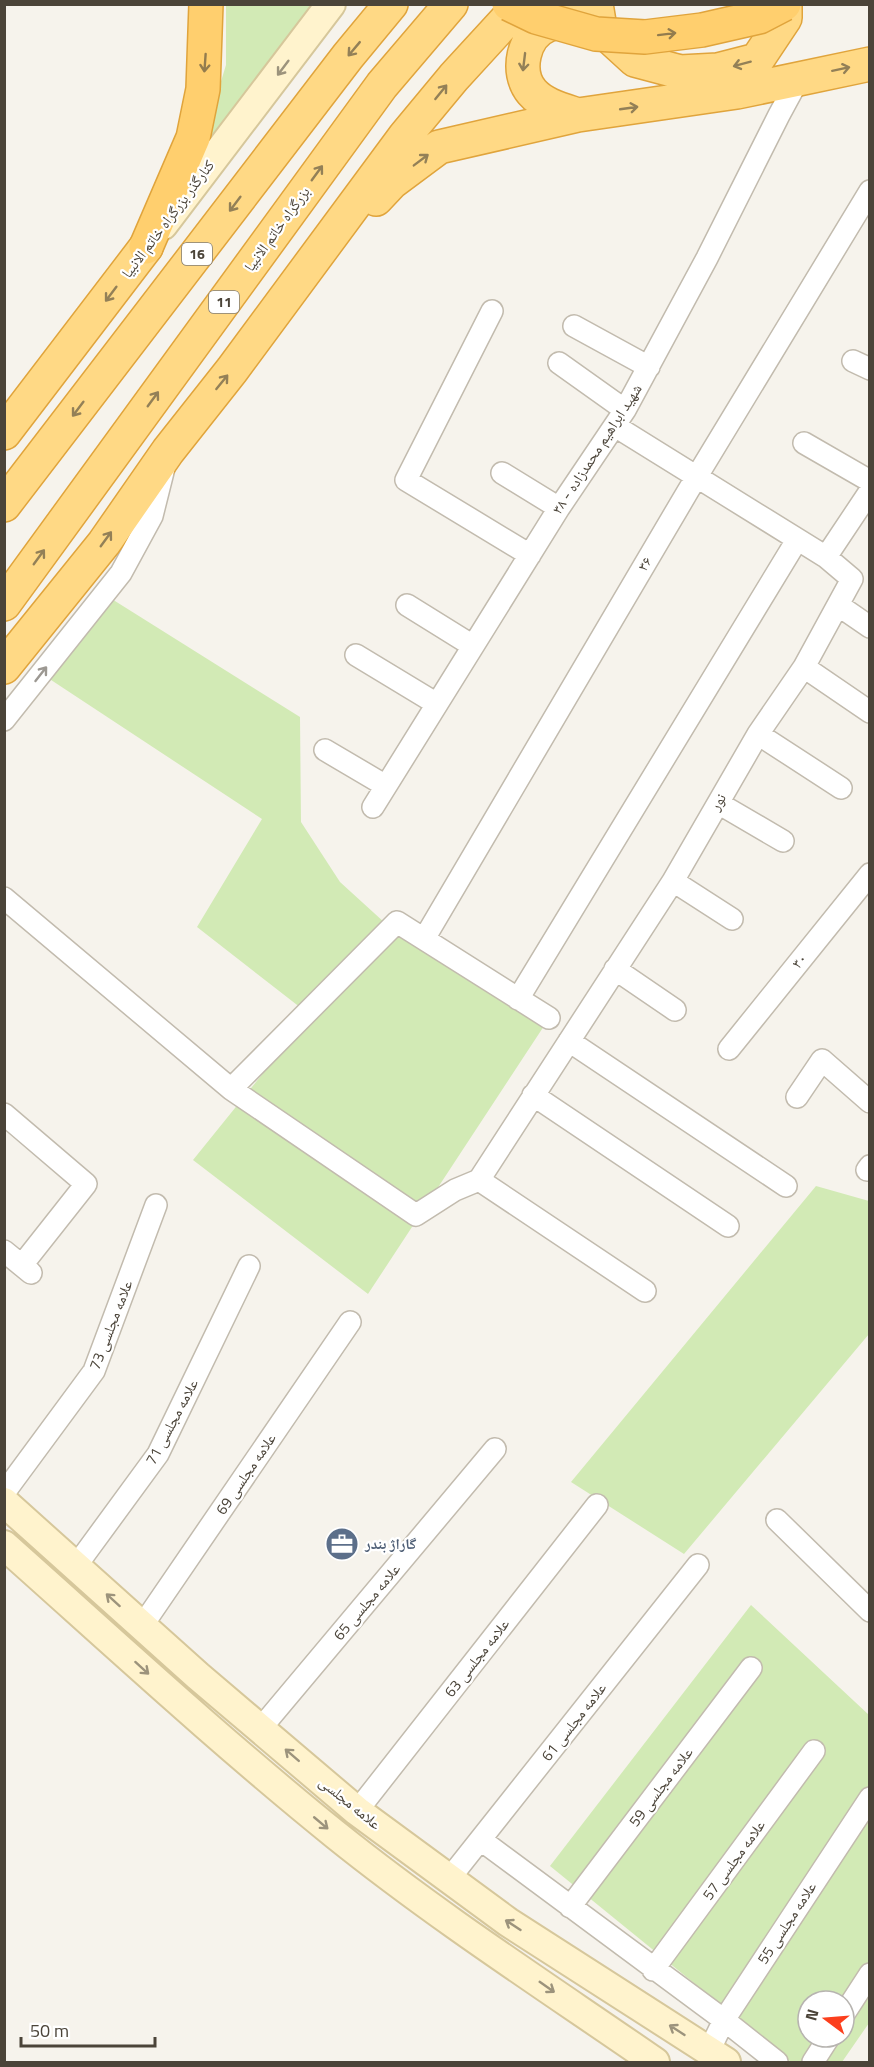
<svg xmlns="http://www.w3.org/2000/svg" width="874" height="2067" viewBox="0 0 874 2067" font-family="'Titillium Web','Noto Naskh Arabic',sans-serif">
	<rect width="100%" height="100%" fill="#f6f3ec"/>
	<path fill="#d2eab5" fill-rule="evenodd" d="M226 5H313L197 160 226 65Z
		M107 596 300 717 301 822 340 882 385 923 544 1026 368 1294 193 1160 310 1015 197 927 262 819 45 676Z
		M816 1186 869 1201V1334L684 1554 571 1482Z
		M751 1605 869 1715V2023L842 2062H791L550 1866ZM808 2001H844V2037H808Z"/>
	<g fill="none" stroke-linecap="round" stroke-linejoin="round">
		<g stroke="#c2bbae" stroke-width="24">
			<path id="minor" d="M492 311 406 480 530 555
				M574 326 649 367
				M853 361 870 369
				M559 363 625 410
				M804 443 870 481
				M502 473 559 508
				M826 557 870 491
				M407 605 473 646
				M838 605 870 627
				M356 655 437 704
				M804 667 870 712
				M4 720 121 573 152 516 164 468
				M758 734 841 788
				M325 750 386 786
				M718 803 783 841
				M373 807 559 508 625 410 707 258 779 115 799 78
				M673 881 732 919
				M4 898 231 1089 397 922 549 1018
				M424 939 688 491 870 191
				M615 969 675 1010
				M518 999 797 540
				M569 1041 786 1186
				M729 1049 870 874
				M231 1089 416 1215 455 1190 479 1180
				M533 1095 728 1226
				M797 1097 822 1060 870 1102
				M4 1114 86 1184 22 1265
				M867 1170 870 1166
				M479 1180 673 881 758 734 804 667 852 579 826 557 615 426
				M479 1180 645 1291
				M4 1251 31 1273
				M4 1493 94 1371 156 1205
				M777 1520 870 1611
				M76 1566 158 1454 249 1266
				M142 1626 350 1322
				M261 1728 495 1449
				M357 1811 597 1505
				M481 1840 724 2020 777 2062
				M449 1879 698 1565
				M570 1907 751 1668
				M653 1970 814 1751
				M844 2014 870 1974
				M709 2051 724 2020 870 1798
				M813 2062 829 2037"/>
		</g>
		<g stroke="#d6c79b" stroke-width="32">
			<path id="secondary" d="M163 225 331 4
				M4 1502 198 1676 357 1811 508 1922 726 2062
				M4 1545C114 1643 222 1743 336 1835 438 1917 548 1988 655 2062"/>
		</g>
		<g stroke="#e0a43c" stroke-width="36">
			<path id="trunk" d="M596 4 600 28 635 60 680 72 718 70 757 60 785 18V4
				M576 21C567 22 556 22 548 25 523 35 515 72 532 92 543 105 563 110 578 115
				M376 199 392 182 439 147 578 115 737 92 870 64
				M4 433 146 247
				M4 505 348 56 391 4
				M4 604 382 85 451 4
				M4 667 104 543 168 451 232 370 405 136 454 77 521 4"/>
		</g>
		<g stroke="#e0a43c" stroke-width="36">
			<path id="motorway" d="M146 247 193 138 203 89 206 4"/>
		</g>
		<use href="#minor" stroke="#fff" stroke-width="21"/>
		<use href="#secondary" stroke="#fff3cd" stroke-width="28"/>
		<use href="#trunk" stroke="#ffd985" stroke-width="33"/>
		<use href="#motorway" stroke="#ffcf6e" stroke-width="33"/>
		<g stroke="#e0a43c" stroke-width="36" stroke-linecap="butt">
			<path id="motorway-bridge" d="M509 4 536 17 596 34 645 37 702 30 759 17 784 4"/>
		</g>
		<use href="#motorway-bridge" stroke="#ffcf6e" stroke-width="33"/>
	</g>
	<defs><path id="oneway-shaft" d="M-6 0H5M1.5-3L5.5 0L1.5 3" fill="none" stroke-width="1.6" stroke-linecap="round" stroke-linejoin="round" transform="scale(1.5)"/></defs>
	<g stroke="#937c4e">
		<use href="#oneway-shaft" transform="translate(667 34) rotate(-7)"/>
		<use href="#oneway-shaft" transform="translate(205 63) rotate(94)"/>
	</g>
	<g stroke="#938057">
		<use href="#oneway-shaft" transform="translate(354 49) rotate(130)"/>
		<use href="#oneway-shaft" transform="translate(524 62) rotate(97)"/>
		<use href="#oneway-shaft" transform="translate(742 64) rotate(165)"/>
		<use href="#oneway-shaft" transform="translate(841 69) rotate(-12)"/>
		<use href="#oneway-shaft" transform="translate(441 92) rotate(-51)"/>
		<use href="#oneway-shaft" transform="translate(629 108) rotate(-8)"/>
		<use href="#oneway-shaft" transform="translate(421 160) rotate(-37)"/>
		<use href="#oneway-shaft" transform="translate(317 173) rotate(-54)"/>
		<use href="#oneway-shaft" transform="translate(235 204) rotate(127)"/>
		<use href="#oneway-shaft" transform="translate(111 294) rotate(127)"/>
		<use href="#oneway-shaft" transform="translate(222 382) rotate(-51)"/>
		<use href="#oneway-shaft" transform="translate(153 399) rotate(-54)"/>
		<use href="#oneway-shaft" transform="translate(78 409) rotate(127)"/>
		<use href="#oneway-shaft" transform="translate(106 539) rotate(-54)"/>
		<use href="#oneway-shaft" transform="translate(39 557) rotate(-54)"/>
	</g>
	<g stroke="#9c937c">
		<use href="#oneway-shaft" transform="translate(283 68) rotate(127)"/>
		<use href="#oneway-shaft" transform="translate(113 1600) rotate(-138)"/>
		<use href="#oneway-shaft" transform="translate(142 1668) rotate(42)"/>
		<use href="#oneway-shaft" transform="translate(292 1755) rotate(-139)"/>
		<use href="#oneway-shaft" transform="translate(321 1823) rotate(40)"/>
		<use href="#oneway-shaft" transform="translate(513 1925) rotate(-147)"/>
		<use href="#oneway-shaft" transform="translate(547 1987) rotate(35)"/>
		<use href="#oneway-shaft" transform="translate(677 2030) rotate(-147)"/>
	</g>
	<use stroke="#9c9892" href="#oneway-shaft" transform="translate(41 674) rotate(-52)"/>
	<defs>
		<g id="office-disc" transform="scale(1.725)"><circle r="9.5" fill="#5c6f8a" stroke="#fff"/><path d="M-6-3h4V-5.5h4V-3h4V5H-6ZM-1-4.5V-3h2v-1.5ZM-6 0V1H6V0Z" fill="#fff"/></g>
	</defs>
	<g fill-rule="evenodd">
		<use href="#office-disc" x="342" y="1544"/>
	</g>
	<g text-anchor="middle" stroke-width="4.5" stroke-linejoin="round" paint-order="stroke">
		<g fill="#fff" stroke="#817c74" stroke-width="1.5">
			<rect x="182" y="243" width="30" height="22" rx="4.5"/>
			<rect x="209" y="291" width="30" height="22" rx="4.5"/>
		</g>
		<g font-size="14" font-weight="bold" fill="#4b4439">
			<text x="197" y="259">16</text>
			<text x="224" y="307">11</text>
		</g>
		<g font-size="15" fill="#4b4439" stroke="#fff">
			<text transform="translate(168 219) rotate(-53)" y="5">کنارگذر بزرگراه خاتم الانبیا</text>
			<text transform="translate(277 229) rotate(-54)" y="5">بزرگراه خاتم الانبیا</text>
			<text transform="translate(597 449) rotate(-57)" y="5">شهید ابراهیم محمدزاده - ۳۸</text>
			<text transform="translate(645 564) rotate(-59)" y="5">۳۶</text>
			<text transform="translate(718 802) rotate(-60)" y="5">نور</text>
			<text transform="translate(799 961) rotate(-51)" y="5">۳۰</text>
			<text transform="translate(111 1325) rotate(-69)" y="5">علامه مجلسی 73</text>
			<text transform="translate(172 1422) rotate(-62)" y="5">علامه مجلسی 71</text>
			<text transform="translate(246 1474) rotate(-56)" y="5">علامه مجلسی 69</text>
			<text transform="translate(367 1602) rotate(-50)" y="5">علامه مجلسی 65</text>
			<text transform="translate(477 1658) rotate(-52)" y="5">علامه مجلسی 63</text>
			<text transform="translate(574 1722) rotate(-52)" y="5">علامه مجلسی 61</text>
			<text transform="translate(661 1787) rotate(-53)" y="5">علامه مجلسی 59</text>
			<text transform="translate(350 1803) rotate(39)" y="5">علامه مجلسی</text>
			<text transform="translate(734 1860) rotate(-54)" y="5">علامه مجلسی 57</text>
			<text transform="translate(787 1923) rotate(-57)" y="5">علامه مجلسی 55</text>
		</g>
		<g font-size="15" font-weight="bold" fill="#4e5e75" stroke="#fff" text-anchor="start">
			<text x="365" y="1549">گاراژ بندر</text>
		</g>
	</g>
	<rect width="874" height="2067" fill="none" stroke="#4b4439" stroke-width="12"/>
	<g transform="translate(826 2019) rotate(286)"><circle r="28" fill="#ffffff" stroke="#b7b4b0" stroke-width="1.5"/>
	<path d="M0-4.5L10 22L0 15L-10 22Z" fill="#fc3f1d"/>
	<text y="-9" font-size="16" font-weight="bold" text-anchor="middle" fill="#4b4439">N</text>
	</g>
	<path d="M21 2037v9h134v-9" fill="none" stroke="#4b4439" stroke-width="3"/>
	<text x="30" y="2037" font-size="18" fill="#4b4439" stroke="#ffffff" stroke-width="4.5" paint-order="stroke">50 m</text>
</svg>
